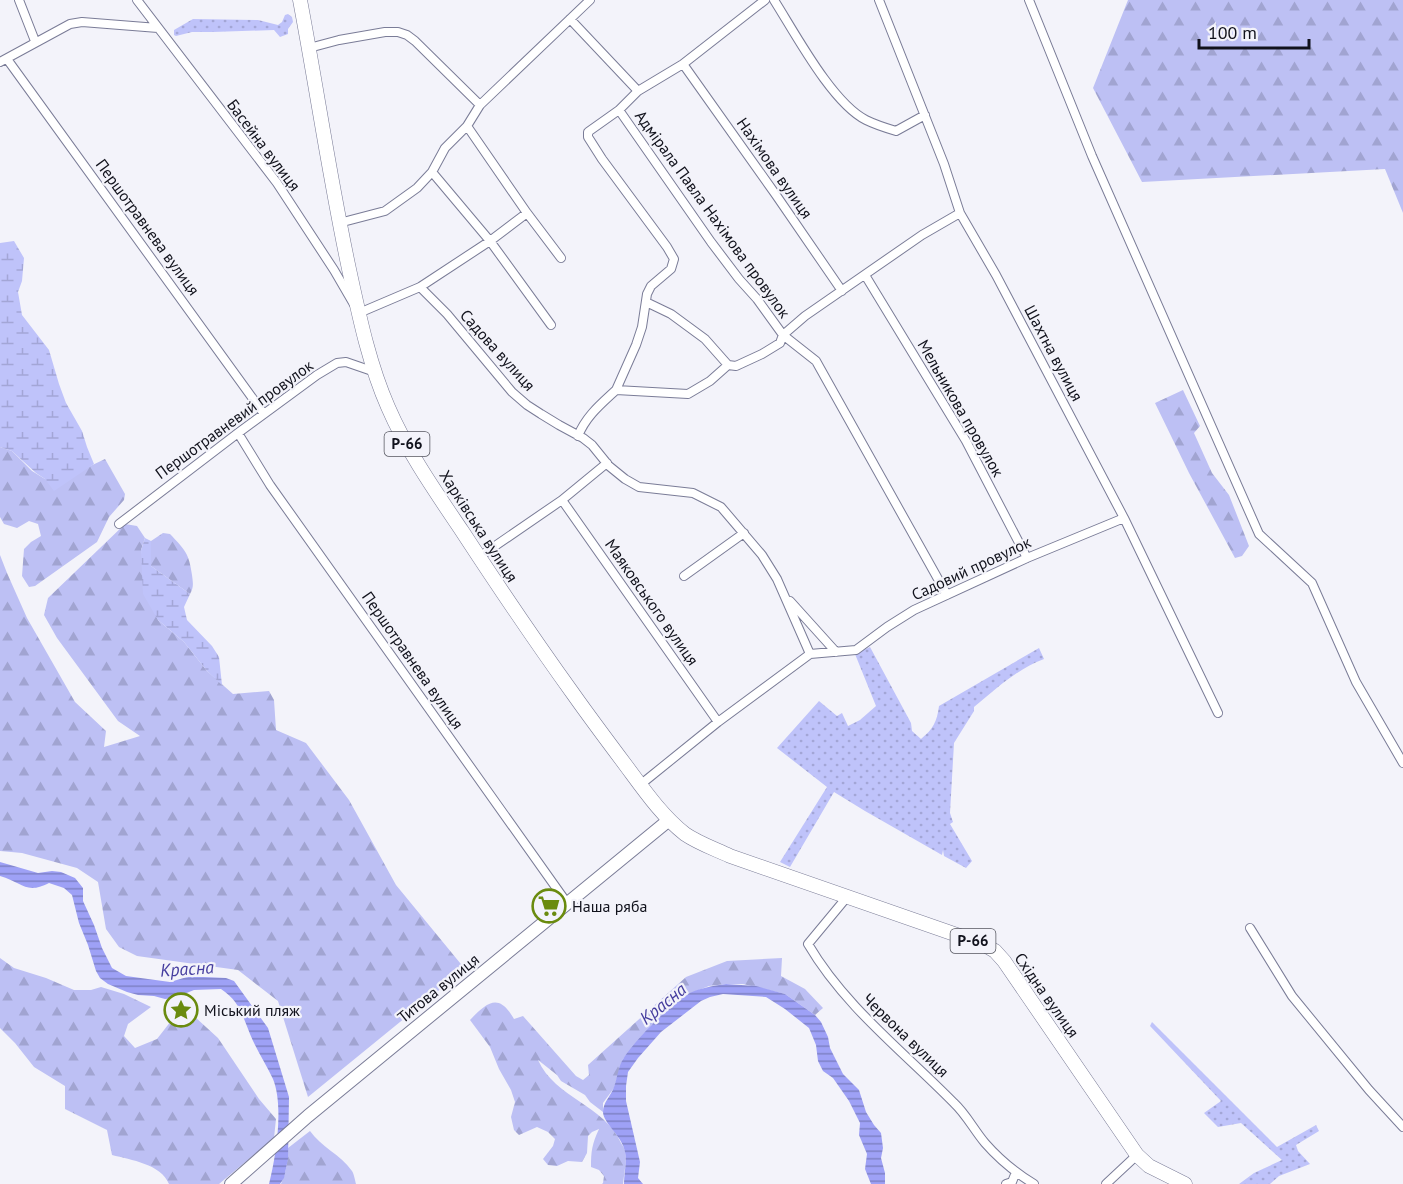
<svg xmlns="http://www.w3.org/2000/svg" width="1403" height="1184" viewBox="0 0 1403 1184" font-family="'PT Sans',sans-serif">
	<defs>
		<pattern id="grass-dots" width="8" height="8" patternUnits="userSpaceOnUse" patternTransform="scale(1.5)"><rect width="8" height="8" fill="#bfc3fa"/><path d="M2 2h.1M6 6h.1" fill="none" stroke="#a3a6d6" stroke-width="1.8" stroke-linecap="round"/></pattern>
		<pattern id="forest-firs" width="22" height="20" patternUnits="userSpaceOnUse" patternTransform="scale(1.5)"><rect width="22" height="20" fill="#bdc0f4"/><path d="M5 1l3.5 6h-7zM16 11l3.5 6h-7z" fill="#a1a4d1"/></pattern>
		<pattern id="wetland-marsh" width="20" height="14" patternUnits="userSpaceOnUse" patternTransform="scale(1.5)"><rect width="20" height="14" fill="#bfc3fa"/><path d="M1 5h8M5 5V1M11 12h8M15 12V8" fill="none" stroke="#a3a6d6"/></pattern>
		<pattern id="water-rules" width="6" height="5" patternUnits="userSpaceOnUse" patternTransform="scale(1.5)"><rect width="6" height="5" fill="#9ea1f6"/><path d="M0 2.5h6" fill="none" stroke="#7f82c6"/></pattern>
	</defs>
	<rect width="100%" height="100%" fill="#f3f3fa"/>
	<path fill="url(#grass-dots)" d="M288 14 292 17 293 22 288 29V34L280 37 274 30 213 32H192L176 36 174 35V30L193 19 258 20 278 25 282 22 285 15Z
		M870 647 911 723 912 731 921 739C933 729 937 722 939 706L1039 648 1044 659C1017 669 996 689 974 707V711L954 743 950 813 953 822 950 824 972 861 966 868 944 856 943 850 942 855 865 811 834 792 790 867 780 862 827 787 777 748 819 701 837 716 842 713 848 726 860 720 876 706 855 654Z
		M1152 1022 1277 1147 1316 1125 1319 1131 1296 1145 1298 1151 1310 1164 1279 1176 1270 1184H1239L1254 1173 1282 1160 1241 1123 1218 1127 1204 1113 1221 1101 1150 1026Z"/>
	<path fill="url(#forest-firs)" d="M1128 0H1403V213L1385 169 1142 182 1093 88Z
		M1183 390 1200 426 1194 433 1212 473 1229 495 1249 546 1242 556 1235 558 1189 473 1155 403Z
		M0 447 12 451 32 471 45 479 84 469 105 459 125 494 124 500 109 517 97 542 35 586 29 587 22 576 24 549 31 542 41 536 38 524 29 521 17 528 4 524 0 517Z
		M125 524 137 526 145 538 141 550 158 620 184 642 207 671 233 694 269 691 274 700 276 730 306 743 349 800 396 885 465 969 308 1097 278 1001 238 970 137 956 119 947 106 929 98 882 77 868 22 853 0 851V555L7 573 27 618 75 702 106 731 104 747 140 736 118 721 57 638 44 615 48 598Z
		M163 533 170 534C185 550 189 553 192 575 193 583 194 587 190 594L151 566V541Z
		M0 958 14 968 46 978 74 990H91L101 987 124 994 151 1007 128 1024 124 1036 135 1048 157 1039 171 1021 179 1015 195 1017 218 1038 259 1099 276 1119 274 1138 219 1184H169C161 1164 131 1160 112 1155L107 1130 65 1109V1086L34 1067 15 1043 0 1028Z
		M782 958 781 976 805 989 823 1008 815 1015 785 994 743 984H726L709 986 686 995 672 1006 653 1024 623 1059 614 1088 603 1103V1112L590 1102 585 1095 561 1081 557 1075 538 1060C555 1098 604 1105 621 1143 623 1146 625 1149 625 1152 627 1161 624 1174 623 1184H602L603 1183 604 1176 599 1170 591 1167C591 1151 592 1144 599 1129L592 1132 588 1136 587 1153 582 1162 568 1161 557 1166 548 1165 543 1159 553 1146 555 1139 548 1132 537 1127 519 1135 514 1130 511 1117 515 1102 511 1090 499 1069 490 1047 470 1020C487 1002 499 992 514 1019L523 1016 576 1076 583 1080 589 1075 588 1065 686 977 727 961Z
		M310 1131C321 1147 340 1154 352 1171 354 1174 355 1180 356 1184H281C286 1173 288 1161 288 1148Z"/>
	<path fill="url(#wetland-marsh)" d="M14 241 24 258 22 281 18 292 22 315 49 350 59 384 66 403 82 431 87 447 94 464 54 491 45 479 36 473 12 451 0 447V243Z
		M145 538 151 541V566L190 594 184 607 187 620 212 646 219 657 222 685 207 671 184 642 158 620 143 594 141 550Z"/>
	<path fill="url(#water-rules)" d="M0 862 38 873 52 871 61 872 75 878 83 888V901L94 925 102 948 112 968 126 976 170 982 187 977H204L226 978 234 981 268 1028 289 1097 288 1159 284 1178 280 1184H269C276 1157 284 1106 273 1079 266 1064 256 1049 250 1034 242 1014 239 1001 221 989L194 990 174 998 165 999 154 996 138 995 127 992 108 984 100 978 96 971 88 945 79 923 72 895 64 888 49 883C26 895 22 882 0 876Z
		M726 984 756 986 785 994 815 1015 821 1022 828 1037 830 1048 843 1074 859 1090 866 1112 874 1125 881 1133 883 1148 881 1158 885 1173V1184H871L865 1169 867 1154 859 1135 860 1123 849 1101 833 1078 823 1071 818 1061 816 1045 809 1028 785 1009 766 997 723 994 710 997 701 1001 661 1032 638 1058 628 1072 626 1086V1101L640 1162 638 1178 643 1184H624C624 1174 627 1161 625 1152 623 1137 603 1123 603 1112 603 1102 611 1096 614 1087 617 1079 618 1069 622 1061 631 1044 670 1005 686 995 699 988 712 986 726 984Z"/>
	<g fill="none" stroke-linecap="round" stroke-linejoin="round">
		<g stroke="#7a7c97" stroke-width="10">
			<path id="street" d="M19 0 35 41
				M137 0 277 183 334 270 359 313 420 287 490 241 527 213
				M774 0C795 33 832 103 866 120 876 125 886 128 896 131L925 115
				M879 0 944 164 960 213 996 275 1124 518 1218 713
				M1029 0 1092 156 1259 534 1312 583 1356 682 1403 763
				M570 19 638 91
				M309 48 339 40 385 32H398L407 35 415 41 480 105
				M7 59 264 414
				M0 62 70 24 82 22 158 28
				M683 64 776 195 842 291
				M619 110 711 242 739 279 757 299 783 335 816 361 947 595
				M467 126 527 213 561 258
				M432 172 490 241 551 325
				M339 223 385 211 417 188 432 172 445 148 467 126 480 105 590 0
				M865 275 966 441 1027 558
				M420 287 447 314 512 392 527 405 541 414 559 425 583 438 592 445 609 466 625 479 639 487 693 493 721 507 762 555 777 579 810 654
				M646 302 671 314 705 339 728 365
				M616 390 636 345 642 327 647 294 651 286 671 269 674 259 667 247 602 159 588 137V132L619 110 638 91 683 64 765 0
				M238 433 270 485 567 903
				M578 436C586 416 601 404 616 390L688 394 710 381 728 365 736 366 762 354 780 343 783 335 805 316 922 235 960 213
				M562 500 718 722
				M119 524 238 433 317 375 337 363 346 362 375 372
				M479 557 562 500 607 463
				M684 576 744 533
				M790 601 836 652
				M810 654 856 650 887 627 914 610 1027 558 1124 518
				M640 785 718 722 810 654
				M847 897 808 944C845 1007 903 1051 954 1103 966 1114 974 1130 985 1143 999 1159 1016 1173 1034 1184
				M1250 928 1292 996 1369 1090 1403 1127
				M1006 1184 1012 1182 1016 1172
				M1106 1184 1137 1155"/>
		</g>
		<g stroke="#7a7c97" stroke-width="14">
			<path id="secondary" d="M231 1184 308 1116 669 820"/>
		</g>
		<g stroke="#7a7c97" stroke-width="15">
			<path id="primary" d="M300 0C317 90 330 180 349 269 359 315 369 364 388 407 407 451 435 491 462 531 498 586 535 641 574 695 591 719 609 743 627 767 644 790 662 816 685 834 698 843 715 849 730 856L983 944 995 951 1004 961 1137 1155 1149 1166 1185 1184"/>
		</g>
		<use href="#street" stroke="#fff" stroke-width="8"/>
		<use href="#secondary" stroke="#fff" stroke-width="12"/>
		<use href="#primary" stroke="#fff" stroke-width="14"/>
	</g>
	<defs>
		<g id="supermarket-ring" transform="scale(1.725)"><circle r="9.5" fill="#f3f3fa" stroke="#6a8b0e" stroke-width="1.5"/><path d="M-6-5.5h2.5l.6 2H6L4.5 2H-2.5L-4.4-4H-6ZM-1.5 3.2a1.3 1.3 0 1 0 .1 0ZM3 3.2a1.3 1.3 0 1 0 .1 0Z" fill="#6a8b0e"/></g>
		<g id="sight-ring" transform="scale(1.725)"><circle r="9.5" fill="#f3f3fa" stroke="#6a8b0e" stroke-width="1.5"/><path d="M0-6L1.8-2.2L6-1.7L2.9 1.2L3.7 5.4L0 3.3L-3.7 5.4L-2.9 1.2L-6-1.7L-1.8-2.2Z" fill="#6a8b0e"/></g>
	</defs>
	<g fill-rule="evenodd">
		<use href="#supermarket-ring" x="549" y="906"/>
		<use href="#sight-ring" x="181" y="1010"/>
	</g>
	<g text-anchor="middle" stroke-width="4.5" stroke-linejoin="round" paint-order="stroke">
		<g fill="#f3f3fa" stroke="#55565f" stroke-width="1.5">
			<rect x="384.5" y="432" width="45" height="24" rx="4.5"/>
			<rect x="950.5" y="929" width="45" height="24" rx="4.5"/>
		</g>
		<g font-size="15" font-weight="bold" fill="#11121c">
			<text x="407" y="449">Р-66</text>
			<text x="973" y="946">Р-66</text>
		</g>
		<g font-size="16" fill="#11121c" stroke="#f3f3fa">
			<text transform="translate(264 145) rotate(53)" y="6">Басейна вулиця</text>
			<text transform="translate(775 168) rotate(55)" y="6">Нахімова вулиця</text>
			<text transform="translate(713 214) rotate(54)" y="6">Адмірала Павла Нахімова провулок</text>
			<text transform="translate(148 227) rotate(54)" y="6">Першотравнева вулиця</text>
			<text transform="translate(498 350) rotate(48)" y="6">Садова вулиця</text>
			<text transform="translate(1054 353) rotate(62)" y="6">Шахтна вулиця</text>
			<text transform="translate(961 408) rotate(60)" y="6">Мельникова провулок</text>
			<text transform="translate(234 419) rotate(-36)" y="6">Першотравневий провулок</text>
			<text transform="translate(479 526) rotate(57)" y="6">Харківська вулиця</text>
			<text transform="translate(971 568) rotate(-25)" y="6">Садовий провулок</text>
			<text transform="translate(652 602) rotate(55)" y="6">Маяковського вулиця</text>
			<text transform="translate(413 660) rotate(55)" y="6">Першотравнева вулиця</text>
			<text transform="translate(438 988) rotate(-39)" y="6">Титова вулиця</text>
			<text transform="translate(1047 995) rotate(55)" y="6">Східна вулиця</text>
			<text transform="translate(906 1035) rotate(44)" y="6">Червона вулиця</text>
		</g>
		<g font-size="16" fill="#11121c" stroke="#f3f3fa" text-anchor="start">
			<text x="572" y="912">Наша ряба</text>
			<text x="204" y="1016">Міський пляж</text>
		</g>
		<g font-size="18" font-style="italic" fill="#463e9f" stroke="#f3f3fa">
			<text transform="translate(187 969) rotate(-4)" y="6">Красна</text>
			<text transform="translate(663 1004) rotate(-39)" y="6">Красна</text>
		</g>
	</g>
	<path d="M1199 39v9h110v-9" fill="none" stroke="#11121c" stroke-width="3"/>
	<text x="1208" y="39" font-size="18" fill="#11121c" stroke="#f3f3fa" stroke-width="4.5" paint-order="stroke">100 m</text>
</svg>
